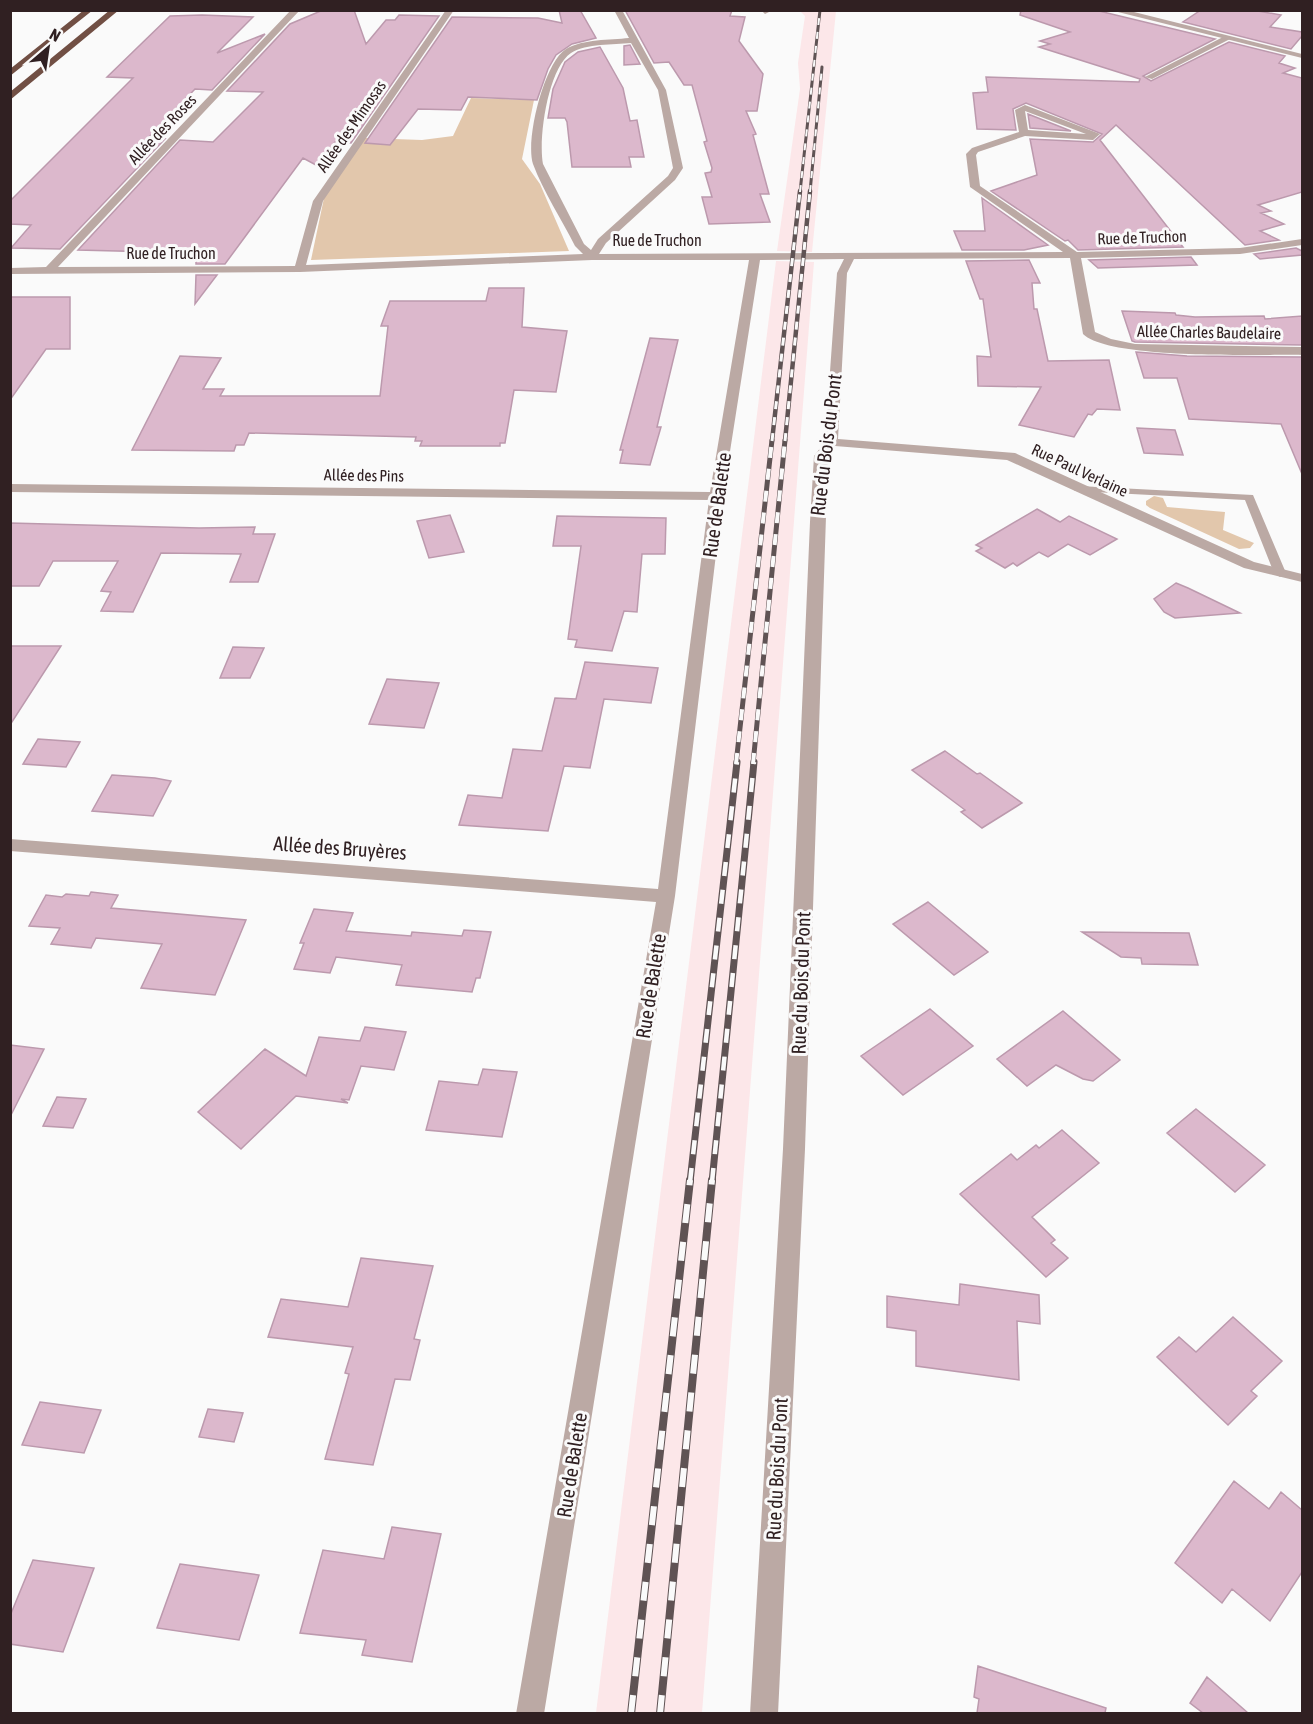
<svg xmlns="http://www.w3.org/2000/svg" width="1313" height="1724" viewBox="0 0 1313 1724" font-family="'Asap Condensed',sans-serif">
	<rect width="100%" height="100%" fill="#fafafa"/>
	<path fill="#fce7e9" d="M800 11H836L812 252 777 251 800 89 798 63 805 16Z
		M776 261 814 262 702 1713H596Z"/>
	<path fill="#e2c7ac" d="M471 98 534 100 522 159 540 184 569 251 311 260 324 198 365 138 422 140 453 136Z
		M1154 496 1163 498 1167 507 1225 512 1223 530 1254 543 1250 548 1239 549 1150 508 1146 505V501Z"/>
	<path fill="#dcb8cc" stroke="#bc99ad" stroke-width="1.5" d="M323 10H354L366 44 386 20H395L399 15 439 16 351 143 335 142 316 165 303 158 225 264H196V253L78 250 180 140 213 142 263 92 227 91 290 24Z
		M559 10H580L596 38 572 44 556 55 548 69 537 100 468 97 461 110 418 109 390 145 365 143 452 17 538 18 562 23Z
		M625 10H732L730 16 745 17 739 41 763 74 757 111H746L756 134 753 135 769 194H760L770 222 709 224 702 197H712L705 173 711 172 712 168 704 142 707 141 692 85H684L669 62 654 63Z
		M1021 10H1095L1215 39 1143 76 1151 81 1229 42 1285 56 1279 63 1295 68 1283 73 1302 78V192L1258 205 1271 211 1261 213 1284 224 1260 231 1279 240 1245 245 1116 125 1100 140 1183 247 1078 250 1068 240 1065 241 991 191 1037 175 1030 139 1093 142 1102 134 1026 103 1013 109 1016 130 977 129 973 93 988 92 986 77 1139 82 1140 79 1039 47 1050 44 1040 41 1070 32 1020 15Z
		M1201 10H1252L1281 15 1270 27 1302 32V36L1291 49 1183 22Z
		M202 15 253 17 217 53 265 34 212 90 195 89 148 138 165 139 60 249 11 248 31 225 10 224V201L133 78 107 77 170 16Z
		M630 45 640 64 624 65V46Z
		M600 47 623 88 630 121 637 120 644 157H629L631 167H572L567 122 565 118H548L553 89 565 62 578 52Z
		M1028 114 1071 131 1030 128Z
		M982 198 1048 245 1024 250H962L954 231H985Z
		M1296 248 1302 251V255L1260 259 1254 254Z
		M1191 257 1197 265 1098 268 1089 260Z
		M1029 260 1040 283H1032L1034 309H1037L1048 361 1109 360 1120 410 1097 409 1092 415 1088 414 1074 437 1019 425 1041 387 978 386 977 356 991 357 983 299H980L966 261Z
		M196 275H217L195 304Z
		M489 288H524L522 327 567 331 556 392 514 390 505 443H500V446H420L422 441H415L416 437 249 433 244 445H236L234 451 132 450 180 356 221 358 203 389H224L220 396H380L388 326H381L390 301H486Z
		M10 297H70V349H46L10 400Z
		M1122 311 1175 313 1176 315 1195 317 1264 316 1265 319 1302 316V345L1135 342 1132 341Z
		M650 338 678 340 657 427H661L650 465 620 463 623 450H620Z
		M1136 352 1187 356 1302 357V474L1281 424 1189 419 1177 378H1144Z
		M1137 428 1175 430 1183 455 1144 453Z
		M1037 509 1060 522 1069 516 1117 539 1090 555 1068 544 1048 557 1039 552 1017 566 1013 563 1005 568 976 551 982 548 976 545Z
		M450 515 464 552 429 558 417 521Z
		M557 516 666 518 665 554H642L637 612 624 611 612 651 575 647 577 640 568 639 581 546H553Z
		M10 523 199 528 255 527 253 534H275L258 582H230L241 554 161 553 133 612 101 611 111 592 101 591 118 561H53L39 586H10Z
		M1176 583 1188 588 1240 613 1175 618 1164 612 1154 599Z
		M10 646H61L10 725Z
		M233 647 264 648 250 678H220Z
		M585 662 658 668 651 703 604 699 590 768 564 766 548 831 459 825 468 795 502 798 513 749 542 751 555 698 576 699Z
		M387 679 439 683 424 728 369 724Z
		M38 739 80 742 66 767 23 764Z
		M945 751 977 774 980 773 1022 803 982 828 961 812 965 810 912 770Z
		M112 775 155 778 171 781 153 816 92 811Z
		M91 892 118 895 111 908 246 920 215 995 141 988 162 944 96 938 91 948 51 944 60 928 29 926 46 895 62 897 66 894 89 896Z
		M928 902 988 952 954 975 893 924Z
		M314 909 353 913 346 931 411 936 412 932 462 936 464 930 491 932 480 978H476L472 992 396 985 402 965 336 957 330 973 294 969 304 943H300Z
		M1082 932 1189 933 1198 965 1142 964 1141 958 1121 957Z
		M930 1009 973 1046 903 1095 861 1056Z
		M1063 1011 1120 1060 1093 1081 1083 1079 1056 1065 1027 1086 997 1059Z
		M365 1027 406 1032 394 1070 361 1066 349 1100 341 1099 348 1103 296 1096 241 1149 198 1112 265 1049 306 1076 319 1037 360 1041Z
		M10 1045 44 1049 10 1117Z
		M483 1069 517 1072 502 1137 426 1130 439 1081 478 1085Z
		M57 1097 86 1099 73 1128 43 1126Z
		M1196 1109 1265 1165 1235 1192 1167 1133Z
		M1062 1130 1099 1163 1032 1217 1055 1240 1051 1243 1068 1258 1046 1277 960 1194 1011 1154 1017 1160 1036 1145 1039 1148Z
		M361 1258 433 1266 414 1339 420 1340 410 1380 395 1379 373 1465 325 1459 349 1374 345 1373 353 1347 268 1337 281 1299 348 1307Z
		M960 1284 1039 1295 1040 1324 1017 1321 1019 1380 916 1366V1331L887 1327V1296L959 1305Z
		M1233 1317 1282 1361 1251 1391 1257 1396 1228 1425 1157 1357 1179 1337 1196 1352Z
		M40 1402 101 1410 84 1453 22 1445Z
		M208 1409 243 1413 234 1442 199 1437Z
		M1234 1481 1269 1509 1281 1492 1302 1510V1572L1270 1621 1232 1589 1222 1603 1175 1563Z
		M392 1527 441 1534 412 1662 362 1655 366 1640 300 1633 323 1550 384 1559Z
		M33 1560 94 1568 63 1652 10 1644V1616Z
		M180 1564 259 1575 239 1640 157 1628Z
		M978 1666 1106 1708 1105 1713H977L979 1699 974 1697Z
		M1207 1677 1248 1713H1203L1190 1703Z"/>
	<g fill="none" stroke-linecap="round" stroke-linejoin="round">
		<path fill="#bba9a4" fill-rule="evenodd" d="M1079 486 1253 495 1286 573 1280 577 1274 573 1245 500 1075 491 1073 489Z"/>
		<path fill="#bba9a4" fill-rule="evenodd" d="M291 10H300L58 267 295 266 313 201 446 10H454L323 201 306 265 583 254 575 246C562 220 543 191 533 164 525 140 544 63 566 49 583 39 610 40 629 38L614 10H622L666 90 683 168 675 180 606 243 599 254 1063 252 970 187 966 154 972 148 1019 132 1015 110 1025 105 1100 134 1093 140 1025 136 978 152 976 155 980 186 1077 252 1240 248 1302 239V245L1240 254 1081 258 1095 332 1111 339 1135 344 1302 347V355C1260 354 1110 360 1083 334L1070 258 854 259 847 273 838 439 1015 453 1254 562 1302 574V582L1244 568 1007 460 835 446 828 456 805 1149 778 1714H750L783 1149 810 522 814 456 825 442 837 273 844 259 760 260 723 496 675 896 544 1714H516L656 902 10 851V839L658 889 709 500 10 492V484L710 492 749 260H592L300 272 10 274V268L46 267ZM631 43 658 90 673 168 668 176 598 239 591 250 584 244 543 164C538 139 548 68 571 53 587 43 613 45 631 43ZM1025 111 1086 134 1028 130Z
			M761 10H769V12L765 14Z
			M1225 36 1232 38 1152 79 1145 77Z"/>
		<path fill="#bba9a4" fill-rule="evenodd" d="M1110 10H1126L1302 54V58Z"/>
		<path fill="#714f44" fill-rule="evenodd" d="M84 10H93L10 76V69Z
			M110 10H119L10 100V92Z"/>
		<g stroke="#5f5354" stroke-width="3">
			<path id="rail-far4" d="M800 192 820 10
				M810 192 822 67"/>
		</g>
		<g stroke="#5f5354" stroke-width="4.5">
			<path id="rail-far3" d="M772 441 800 191
				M785 441 810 191"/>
		</g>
		<g stroke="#5f5354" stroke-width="5">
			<path id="rail-far2" d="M736 764 772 440
				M753 764 785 440"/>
		</g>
		<g stroke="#5f5354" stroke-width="7">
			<path id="rail-far1" d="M690 1182 737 762
				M712 1182 754 762"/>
		</g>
		<g stroke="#5f5354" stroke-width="8">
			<path id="rail" d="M631 1714 690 1180
				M660 1714 712 1180"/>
		</g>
		<use href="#rail-far4" stroke="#fafafa" stroke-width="2" stroke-dasharray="7" stroke-linecap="butt"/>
		<use href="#rail-far3" stroke="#fafafa" stroke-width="3" stroke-dasharray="8" stroke-linecap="butt"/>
		<use href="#rail-far2" stroke="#fafafa" stroke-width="4" stroke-dasharray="11" stroke-linecap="butt"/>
		<use href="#rail-far1" stroke="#fafafa" stroke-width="4.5" stroke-dasharray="14" stroke-linecap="butt"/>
		<use href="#rail" stroke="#fafafa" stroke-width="6" stroke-dasharray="19" stroke-linecap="butt"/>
	</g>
	<g text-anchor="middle" stroke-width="6" stroke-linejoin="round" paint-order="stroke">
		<g font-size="16" fill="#302022" stroke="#fafafa">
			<text transform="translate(351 126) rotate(-55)" y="6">Allée des Mimosas</text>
			<text transform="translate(162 129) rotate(-46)" y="6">Allée des Roses</text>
			<text transform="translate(1142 237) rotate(-2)" y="6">Rue de Truchon</text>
			<text x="657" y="246">Rue de Truchon</text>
			<text x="171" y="259">Rue de Truchon</text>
			<text transform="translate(1209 332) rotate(1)" y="6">Allée Charles Baudelaire</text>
			<text transform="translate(1080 470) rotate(25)" y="6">Rue Paul Verlaine</text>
			<text transform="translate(364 475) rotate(1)" y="6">Allée des Pins</text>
		</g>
		<g font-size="20" fill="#302022" stroke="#fafafa">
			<text transform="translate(826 445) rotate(-83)" y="7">Rue du Bois du Pont</text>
			<text transform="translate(717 505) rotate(-82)" y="7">Rue de Balette</text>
			<text transform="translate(340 848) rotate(4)" y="7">Allée des Bruyères</text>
			<text transform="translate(801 983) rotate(-88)" y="7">Rue du Bois du Pont</text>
			<text transform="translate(651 986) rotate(-81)" y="7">Rue de Balette</text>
			<text transform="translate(572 1465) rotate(-81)" y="7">Rue de Balette</text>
			<text transform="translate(777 1469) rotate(-87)" y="7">Rue du Bois du Pont</text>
		</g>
	</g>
	<rect width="1313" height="1724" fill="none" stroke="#302022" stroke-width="24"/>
	<g transform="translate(48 48) rotate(29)" stroke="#fafafa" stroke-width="4.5" paint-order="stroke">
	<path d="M0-4.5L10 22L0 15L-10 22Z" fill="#302022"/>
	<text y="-9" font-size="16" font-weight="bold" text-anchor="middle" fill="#302022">N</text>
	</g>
</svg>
